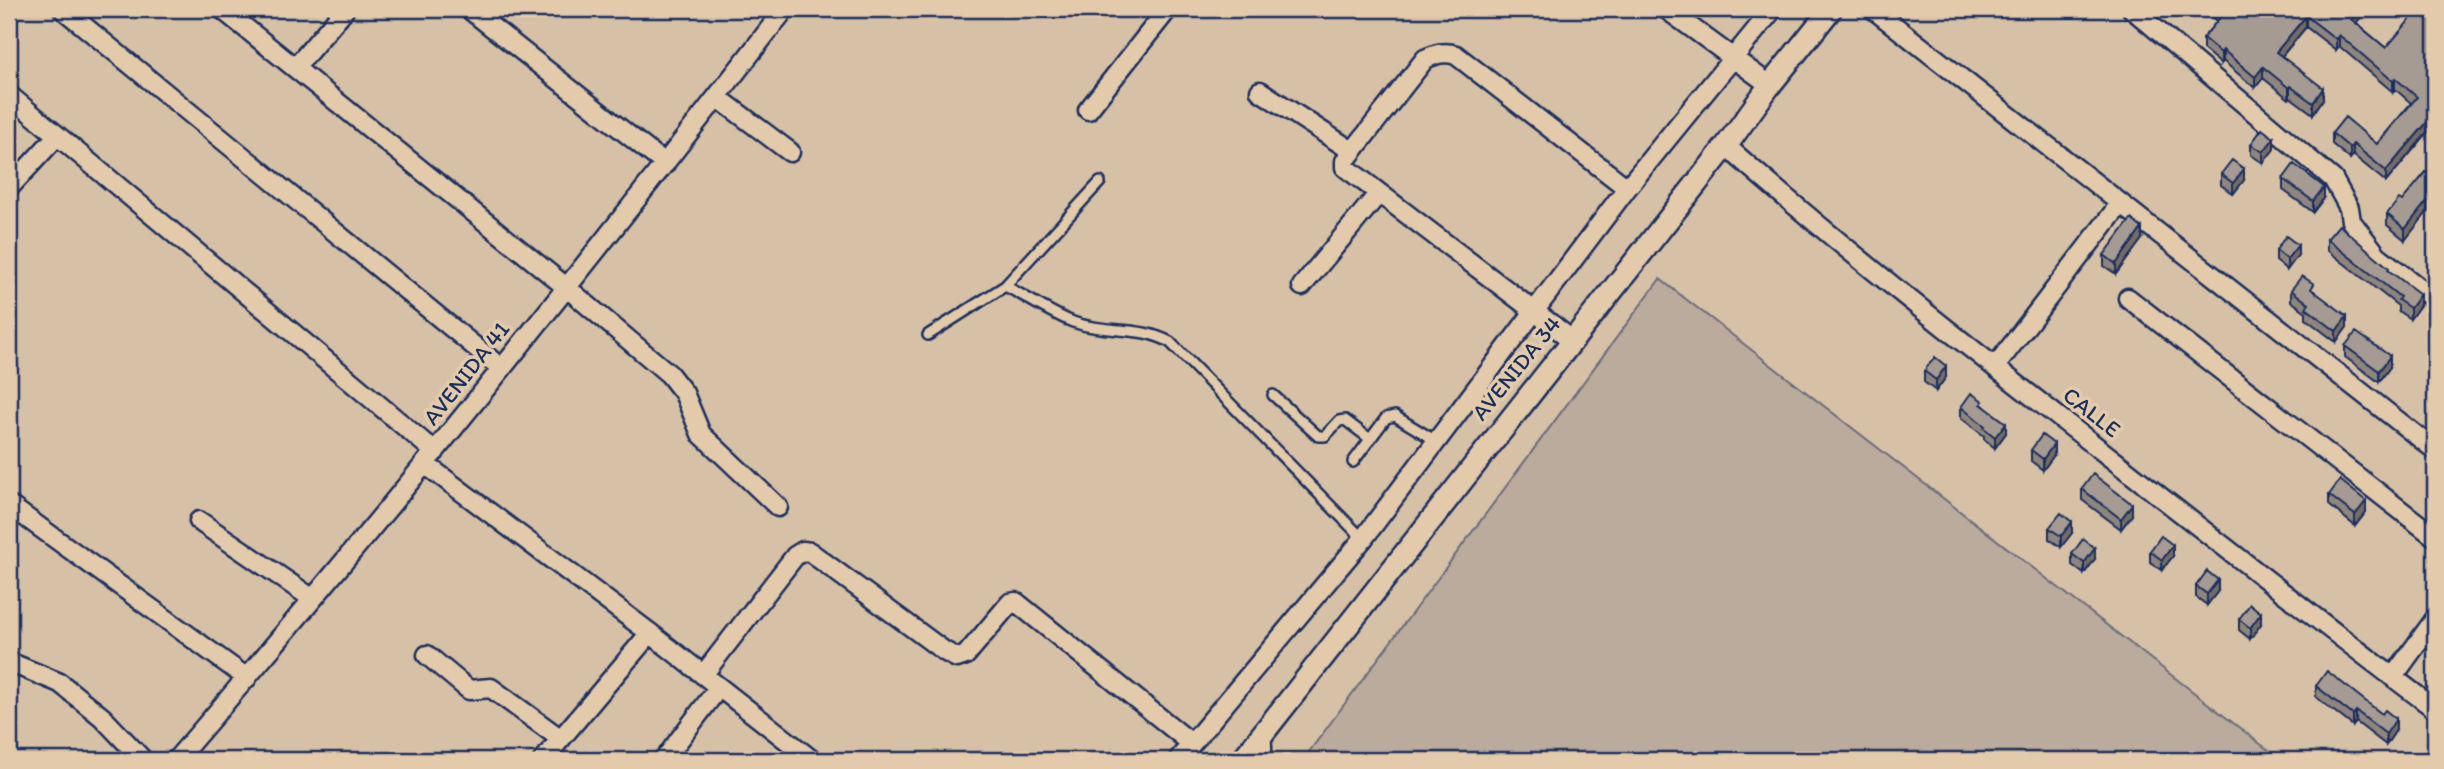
<svg xmlns="http://www.w3.org/2000/svg" width="2444" height="769" viewBox="0 0 2444 769" font-family="Itim,sans-serif">
	<rect width="100%" height="100%" fill="#d7c1a6"/>
	<filter id="ink" filterUnits="userSpaceOnUse"><feTurbulence type="fractalNoise" baseFrequency=".0143" numOctaves="2"/><feDisplacementMap in="SourceGraphic" scale="14" xChannelSelector="R" yChannelSelector="G"/><feConvolveMatrix kernelMatrix="1 2 1 2 8 2 1 2 1" color-interpolation-filters="sRGB"/></filter>
	<g filter="url(#ink)">
		<path fill="#bbab9c" stroke="#6b6d7d" stroke-width="2" d="M1660 279 2281 760H1303Z"/>
		<g fill="none" stroke-linecap="round" stroke-linejoin="round">
			<g stroke="#1b2f5e" stroke-width="14">
				<path id="service" d="M1005 286 1100 182
					M928 335 1005 286C1027 297 1050 313 1073 322 1105 334 1139 325 1170 342L1363 539
					M1273 395 1318 436H1325L1339 421 1345 420 1370 439
					M1353 462 1386 418 1395 416 1436 441
					M1266 734 1267 760"/>
			</g>
			<g stroke="#1b2f5e" stroke-width="23">
				<path id="minor" d="M63 9 501 368
					M222 9 566 287 669 374 684 393 701 434 778 507
					M469 9 665 164
					M1666 9 1770 85
					M1873 9 2435 450
					M2132 9 2333 179 2349 208 2351 221 2377 255 2435 300
					M2433 9 2435 11
					M295 68 345 9
					M1260 91 1352 151
					M9 95 435 452
					M717 97 790 152
					M1088 110 1168 9
					M1726 146C1843 249 1965 344 2088 440 2203 530 2318 621 2435 709
					M9 188 57 136
					M1302 286 1379 193
					M2128 298 2435 537
					M1572 340 1345 167V161L1425 59C1436 54 1444 51 1456 55L1627 188
					M1995 367 2120 204
					M425 464 650 633 812 760
					M9 505 247 678
					M199 521 313 599
					M427 655 469 690 491 688 561 739
					M9 662 60 683 102 717 143 760
					M703 675 795 556 803 551 810 552 944 651 957 658 966 655 1010 603 1016 602 1191 743
					M2393 677 2435 619
					M176 760C387 516 588 264 785 9
					M543 760 650 633
					M664 760 719 687
					M1178 760 1363 539 1627 188 1773 9"/>
			</g>
			<g stroke="#1b2f5e" stroke-width="26">
				<path id="tertiary" d="M1242 760 1726 146 1770 85 1831 9"/>
			</g>
			<use href="#service" stroke="#e3caab" stroke-width="9"/>
			<use href="#minor" stroke="#e3caab" stroke-width="18"/>
			<use href="#tertiary" stroke="#e3caab" stroke-width="21"/>
		</g>
		<path fill="#8e857e" stroke="#1b2f5e" stroke-width="2" d="M2202 9H2367L2356 23 2386 48 2431 11H2435V124L2386 182 2353 155 2350 159 2332 144V133L2377 144 2411 103 2395 89 2393 92 2339 46 2336 50 2306 27 2282 56 2323 99 2313 114 2290 97 2289 99 2263 78 2255 88 2223 61 2221 64 2203 49V38L2217 21Z
			M2251 144 2274 149 2263 163 2251 155Z
			M2221 174 2244 180 2233 194 2221 185Z
			M2283 179 2324 198 2313 212 2283 190Z
			M2435 179V217L2428 211 2405 240 2387 225V214L2402 201Z
			M2142 239 2116 274 2104 266V255Z
			M2327 239 2389 271 2420 305 2410 319 2398 311V306L2327 250Z
			M2276 250 2298 255 2287 270 2276 261Z
			M2435 250V269L2431 266V255Z
			M2291 290 2314 291 2347 327 2336 342 2306 319V312L2291 301Z
			M2345 346 2390 367 2379 382 2345 357Z
			M1924 371 1946 377 1936 391 1924 382Z
			M1983 405 2006 433 1995 448 1984 439V436L1961 418V407Z
			M2031 450 2054 455 2043 470 2031 461Z
			M2082 489 2132 515 2121 529 2082 500Z
			M2329 495 2366 512 2355 526 2329 505Z
			M2049 528 2072 533 2061 547 2049 539Z
			M2150 551 2173 556 2162 570 2150 562Z
			M2072 554 2095 559 2084 574 2072 565Z
			M2196 586 2218 591 2207 605 2196 597Z
			M2239 619 2261 624 2250 639 2239 630Z
			M2435 634V655L2431 651V640Z
			M2316 686 2396 730 2386 745 2356 722 2353 726 2316 697Z"/>
		<path fill="#746c67" stroke="#1b2f5e" stroke-width="2" d="M2359 9H2367L2351 30V19Z
			M2306 16V27L2276 63V52Z
			M2339 35V46L2336 50V39Z
			M2223 50V61L2221 64V53Z
			M2263 67V78L2255 88V77Z
			M2395 78V89L2393 92V81Z
			M2290 86V97L2289 99V88Z
			M2323 88V99L2313 114V103Z
			M2435 113V123L2386 182V171Z
			M2274 138V149L2263 163V152Z
			M2353 144V155L2350 159V148Z
			M2244 169V180L2233 194V183Z
			M2324 187V198L2313 212V201Z
			M2428 200V211L2405 240V229Z
			M2142 228V239L2116 274V264Z
			M2298 245V255L2287 270V259Z
			M2420 294V305L2410 319V308Z
			M2347 316V327L2336 342V331Z
			M2390 356V367L2379 382V371Z
			M1946 366V377L1936 391V380Z
			M2006 423V433L1995 448V437Z
			M2054 444V455L2043 470V459Z
			M2366 501V512L2355 526V515Z
			M2132 504V515L2121 529V519Z
			M2072 522V533L2061 547V536Z
			M2173 545V556L2162 570V560Z
			M2095 548V559L2084 574V563Z
			M2218 580V591L2207 605V594Z
			M2261 613V624L2250 639V628Z
			M2356 711V722L2353 726V715Z
			M2396 719V730L2386 745V734Z"/>
		<path fill="#a59b93" stroke="#1b2f5e" stroke-width="2" d="M2216 9H2359L2351 19 2386 48 2419 9H2429L2431 11H2435V113L2386 171 2353 144 2350 148 2332 133 2345 117 2377 144 2417 97 2395 78 2393 81 2339 35 2336 39 2306 16 2276 52 2323 88 2313 103 2290 86 2289 88 2263 67 2255 77 2223 50 2221 53 2203 38 2222 15Z
			M2262 129 2274 138 2263 152 2251 144Z
			M2232 160 2244 169 2233 183 2221 174Z
			M2294 164 2324 187 2313 201 2283 179Z
			M2426 172 2435 179V206L2428 200 2405 229 2387 214 2399 199 2402 201Z
			M2131 219 2142 228 2116 264 2104 255Z
			M2339 225 2389 268 2388 270 2420 294 2410 308 2398 300 2400 297 2327 239Z
			M2286 236 2298 245 2287 259 2276 250Z
			M2435 250V258L2431 255Z
			M2302 276 2314 284 2311 289 2347 316 2336 331 2306 308 2309 304 2291 290Z
			M2356 332 2390 356 2379 371 2345 346Z
			M1935 357 1946 366 1936 380 1924 371Z
			M1971 393 1983 401 1981 404 2006 423 1995 437 1984 428 1985 426 1961 407Z
			M2042 435 2054 444 2043 459 2031 450Z
			M2093 474 2132 504 2121 519 2082 489Z
			M2340 480 2366 501 2355 515 2329 495Z
			M2061 513 2072 522 2061 536 2049 528Z
			M2161 536 2173 545 2162 560 2150 551Z
			M2083 539 2095 548 2084 563 2072 554Z
			M2207 571 2218 580 2207 594 2196 586Z
			M2250 604 2261 613 2250 628 2239 619Z
			M2435 634V644L2431 640Z
			M2327 671 2382 714 2385 710 2396 719 2386 734 2356 711 2353 715 2316 686Z"/>
	</g>
	<g text-anchor="middle" stroke-width="7" stroke-linejoin="round" paint-order="stroke">
		<g font-size="23" fill="#1b2f5e" stroke="#e3caab">
			<text transform="translate(1516 368) rotate(-51)" y="8">AVENIDA 34</text>
			<text transform="translate(466 373) rotate(-52)" y="8">AVENIDA 41</text>
			<text transform="translate(2092 412) rotate(38)" y="8">CALLE</text>
		</g>
	</g>
	<rect width="2444" height="769" fill="none" stroke="#e3caab" stroke-width="35"/>
	<rect x="18" y="18" width="2409" height="734" fill="none" stroke="#1b2f5e" stroke-width="2.5" filter="url(#ink)"/>
</svg>
